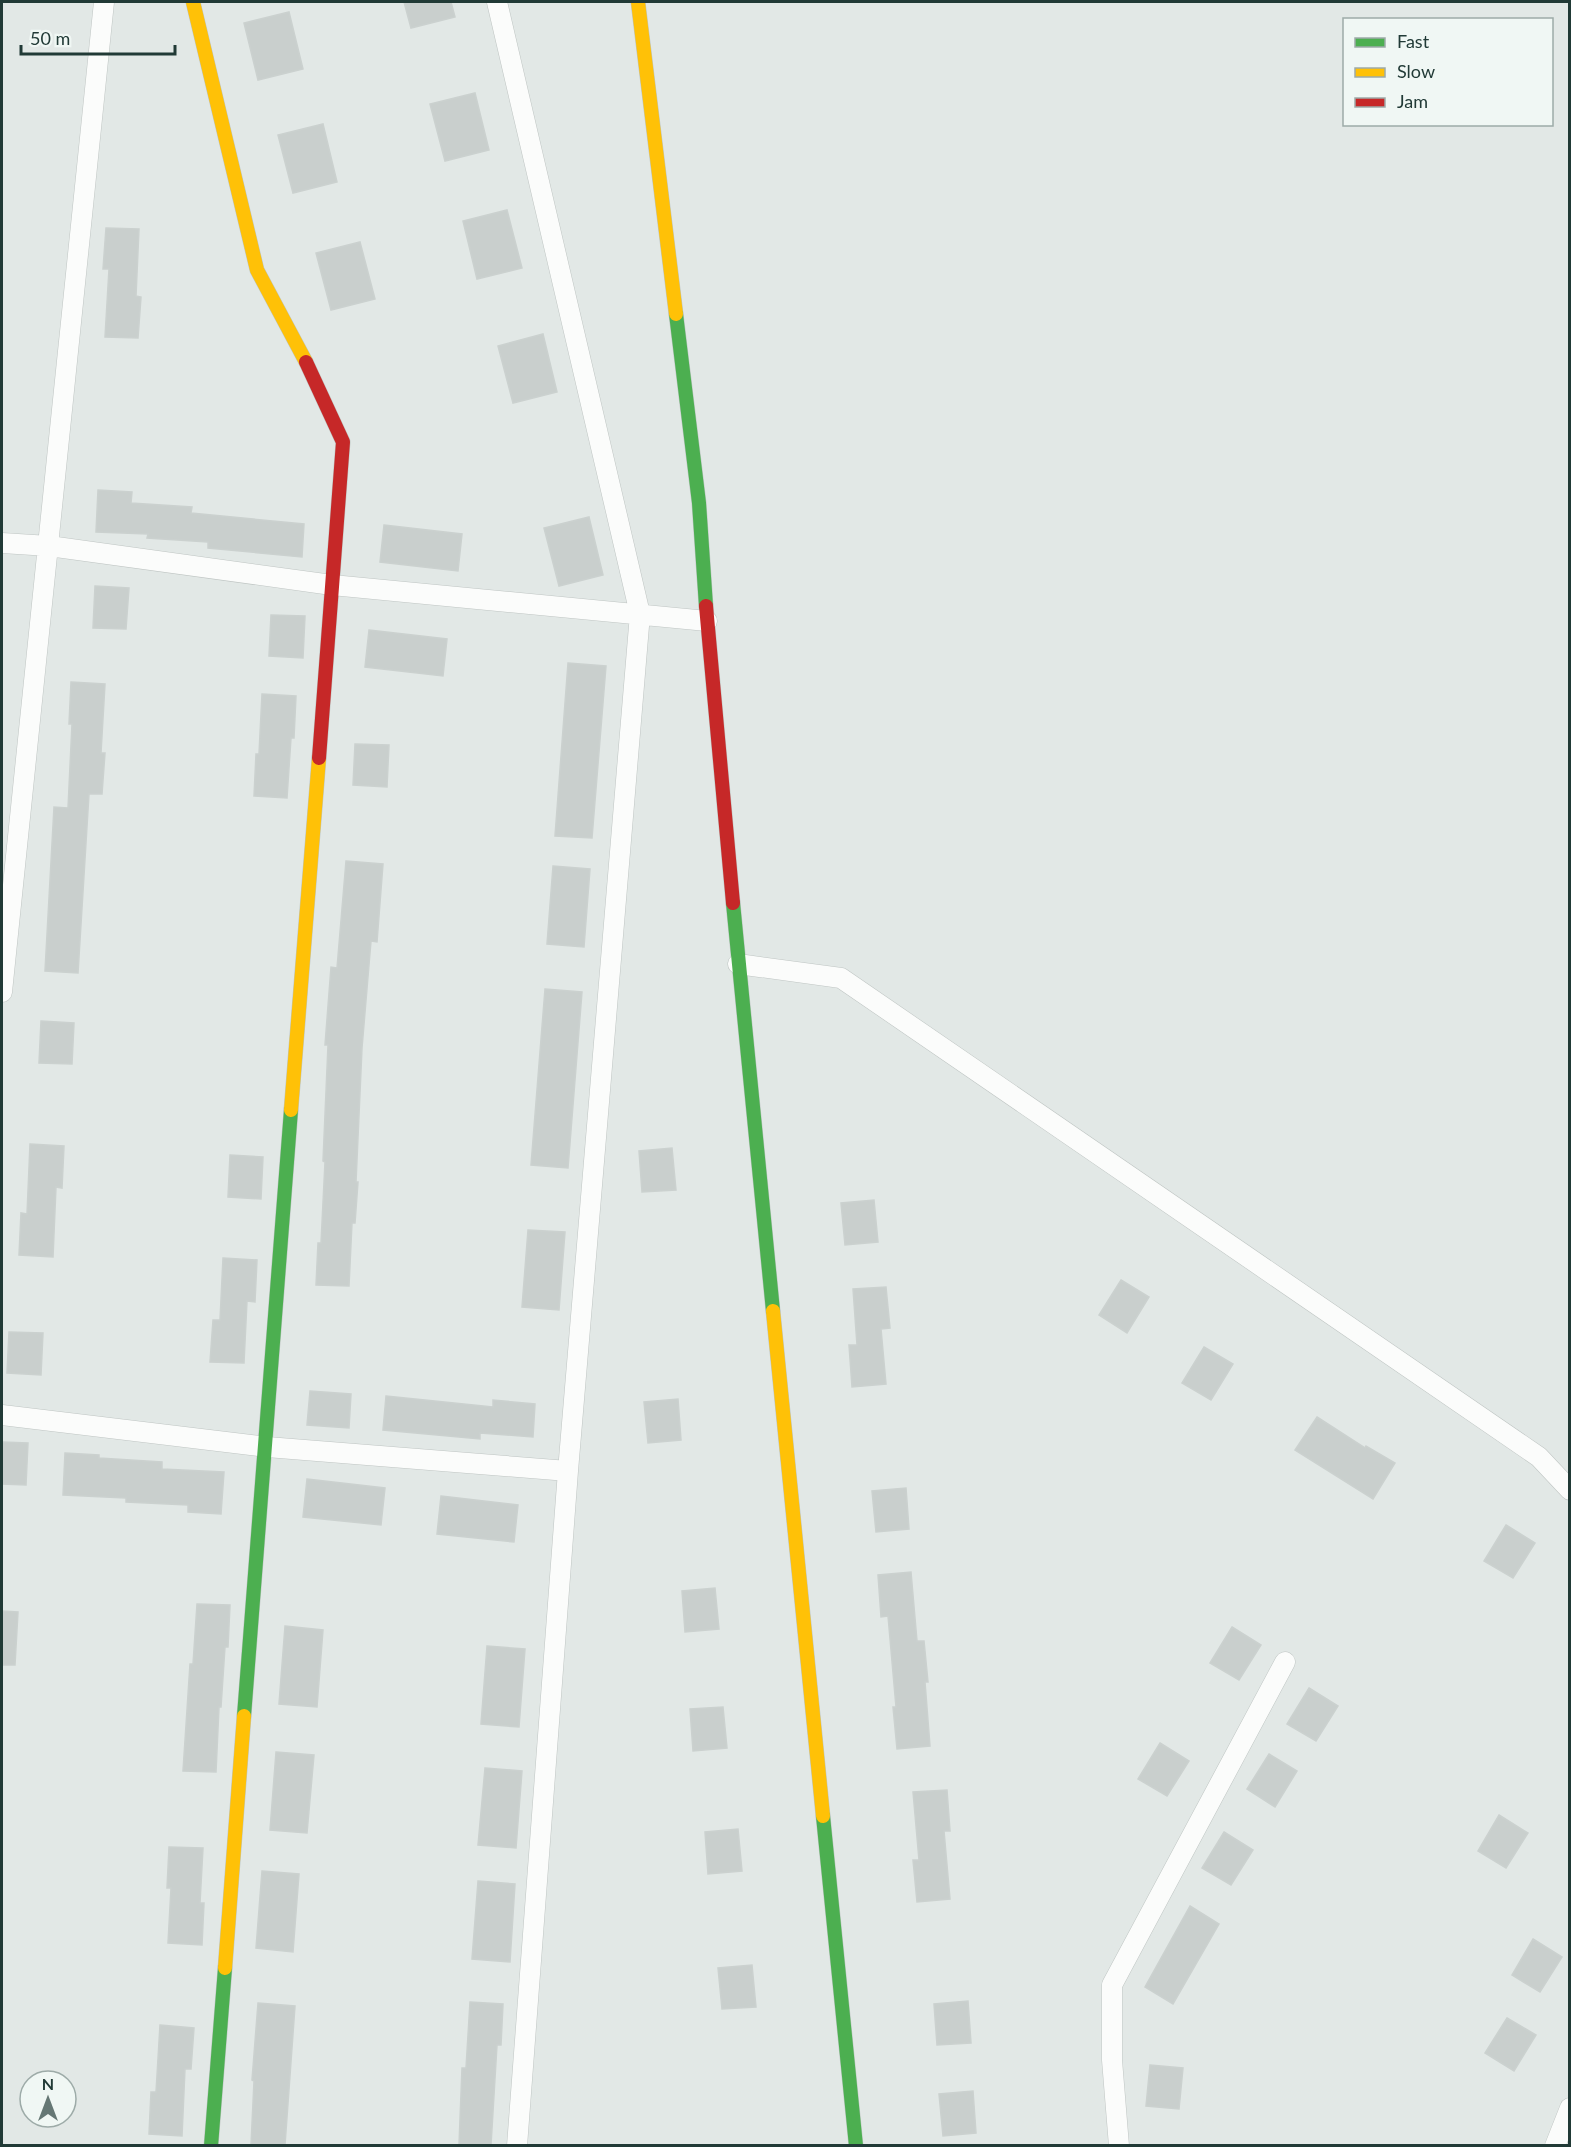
<svg xmlns="http://www.w3.org/2000/svg" width="1571" height="2147" viewBox="0 0 1571 2147" font-family="Lato,sans-serif">
	<rect width="100%" height="100%" fill="#e2e8e6"/>
	<path fill="#c9cfcd" stroke="#cbd1cf" stroke-width="1.5" d="M404 2H451L455 17 411 28Z
		M289 12 303 69 258 80 244 23Z
		M475 93 489 150 445 161 430 104Z
		M323 124 337 182 293 193 278 135Z
		M507 210 522 268 477 279 463 221Z
		M106 228 139 229 136 296 141 297 138 338 105 337 109 269H103Z
		M360 242 375 299 331 310 316 253Z
		M543 334 557 392 513 403 498 346Z
		M98 490 132 492 131 503 192 507 191 513 304 524 302 557 208 548V542L147 538 148 534 96 532Z
		M589 517 603 575 559 586 544 528Z
		M384 525 462 534 458 571 380 562Z
		M95 586 129 588 126 629 93 628Z
		M271 615 305 616 303 658 269 656Z
		M369 630 447 639 443 676 365 667Z
		M568 663 606 666 592 838 555 836Z
		M71 682 105 684 101 753H105L102 794H89L78 973 45 971 54 807 68 808 72 724H69Z
		M262 694 296 696 294 738H291L287 798 254 796 256 754H259Z
		M355 744 389 745 387 787 353 785Z
		M346 861 383 864 377 942 371 941 362 1048 356 1182H358L355 1223H352L349 1286 316 1285 318 1243H321L325 1162 323 1161 328 1045H325L331 967 337 968Z
		M553 866 590 869 584 947 547 944Z
		M545 989 582 992 568 1168 531 1165Z
		M41 1021 74 1023 72 1064 39 1063Z
		M30 1144 64 1146 62 1188 56 1187 53 1257 19 1255 21 1213 27 1214Z
		M672 1148 676 1190 642 1192 639 1151Z
		M230 1155 263 1157 261 1199 228 1197Z
		M874 1200 878 1242 845 1245 841 1203Z
		M528 1230 565 1232 559 1310 522 1307Z
		M223 1258 257 1260 255 1302 247 1301 244 1363 210 1362 213 1320H220Z
		M1121 1280 1149 1297 1127 1333 1099 1315Z
		M886 1287 890 1328 881 1329 886 1384 852 1387 849 1345H857L853 1289Z
		M9 1332 43 1333 41 1375 7 1373Z
		M1204 1347 1233 1364 1211 1400 1182 1383Z
		M310 1391 351 1394 349 1428 307 1425Z
		M386 1396 493 1407V1400L535 1404 533 1437 480 1433V1439L383 1430Z
		M678 1399 681 1440 648 1443 644 1402Z
		M1317 1417 1365 1448 1366 1446 1395 1463 1373 1499 1295 1450Z
		M2 1442 28 1443 26 1485 2 1484Z
		M65 1453 99 1455V1458L162 1462V1469L224 1472 221 1514 188 1512V1505L126 1502V1498L63 1495Z
		M307 1479 385 1488 381 1525 303 1517Z
		M906 1488 909 1529 876 1532 872 1491Z
		M441 1496 518 1505 514 1542 437 1534Z
		M1506 1525 1535 1543 1513 1578 1484 1561Z
		M911 1572 917 1641H924L928 1682H925L930 1746 897 1749 893 1707H896L888 1616 881 1617 878 1575Z
		M715 1588 719 1629 685 1632 682 1591Z
		M197 1604 230 1605 228 1647H225L221 1707H219L216 1772 183 1771 190 1664H193Z
		M2 1611 18 1612 15 1665H2Z
		M285 1626 323 1630 317 1707 279 1704Z
		M1232 1627 1261 1645 1239 1680 1210 1663Z
		M487 1646 525 1649 519 1727 481 1724Z
		M1309 1688 1338 1706 1316 1741 1287 1724Z
		M723 1707 727 1748 693 1751 690 1709Z
		M1160 1743 1189 1761 1167 1796 1138 1779Z
		M276 1752 314 1755 307 1833 270 1830Z
		M1269 1754 1297 1771 1275 1807 1247 1789Z
		M485 1768 522 1771 516 1848 478 1845Z
		M947 1790 950 1831H944L950 1899 917 1902 913 1860H919L913 1792Z
		M1499 1815 1528 1833 1506 1868 1478 1851Z
		M738 1829 742 1871 708 1874 705 1832Z
		M1224 1832 1253 1850 1231 1885 1202 1868Z
		M169 1847 203 1848 200 1903H204L202 1945 168 1943 171 1888H167Z
		M262 1871 299 1874 293 1952 256 1948Z
		M478 1881 515 1884 510 1962 472 1959Z
		M1190 1906 1219 1924 1173 2004 1145 1987Z
		M1533 1939 1562 1957 1540 1992 1512 1975Z
		M752 1965 756 2007 722 2009 718 1968Z
		M968 2001 971 2043 937 2045 934 2004Z
		M470 2002 503 2004 501 2045H497L491 2145H459L462 2068H466Z
		M258 2003 295 2006 285 2145H251L254 2081 252 2080Z
		M1507 2018 1536 2035 1514 2071 1485 2053Z
		M160 2025 194 2028 191 2069H185L182 2136 149 2134 151 2092H156Z
		M1150 2065 1183 2068 1179 2109 1146 2106Z
		M973 2091 976 2133 943 2136 939 2094Z"/>
	<g fill="none" stroke-linecap="round" stroke-linejoin="round">
		<g stroke="#bfc5c3" stroke-width="21">
			<path id="street" d="M497 2 640 614 568 1471 517 2146
				M2 543 49 546 332 585 707 621
				M738 964 841 978 1539 1457 1570 1490
				M2 992 104 2
				M2 1415 267 1447 568 1471
				M1119 2146 1112 2060V1985L1285 1662
				M1555 2146 1570 2108"/>
		</g>
		<g stroke="#bec6c3" stroke-width="15">
			<path id="fast" d="M676 314 699 503 706 606
				M733 903 773 1311
				M244 1716 291 1110
				M823 1816 856 2146
				M211 2146 225 1968"/>
		</g>
		<g stroke="#bec6c3" stroke-width="15">
			<path id="slow" d="M193 2 257 270 306 362
				M638 2 676 314
				M291 1110 319 758
				M773 1311 823 1816
				M225 1968 244 1716"/>
		</g>
		<g stroke="#bec6c3" stroke-width="15">
			<path id="jam" d="M306 362 343 442 319 758
				M706 606 733 903"/>
		</g>
		<use href="#street" stroke="#fbfcfb" stroke-width="20"/>
		<use href="#fast" stroke="#4caf50" stroke-width="14"/>
		<use href="#slow" stroke="#ffc107" stroke-width="14"/>
		<use href="#jam" stroke="#c62828" stroke-width="14"/>
	</g>
	<rect width="1571" height="2147" fill="none" stroke="#213a36" stroke-width="6"/>
	<rect x="1343" y="18" width="210" height="108" fill="#f0f7f4" stroke="#9daba8" stroke-width="1.5"/>
	<rect x="1355" y="38" width="30" height="9" fill="#4caf50" stroke="#9daba8" stroke-width="1.5"/>
	<text x="1397" y="48" font-size="18" fill="#213a36">Fast</text>
	<rect x="1355" y="68" width="30" height="9" fill="#ffc107" stroke="#9daba8" stroke-width="1.5"/>
	<text x="1397" y="78" font-size="18" fill="#213a36">Slow</text>
	<rect x="1355" y="98" width="30" height="9" fill="#c62828" stroke="#9daba8" stroke-width="1.5"/>
	<text x="1397" y="108" font-size="18" fill="#213a36">Jam</text>
	<g transform="translate(48 2099)"><circle r="28" fill="#f0f7f4" stroke="#9daba8" stroke-width="1.5"/>
	<path d="M0-4.5L10 22L0 15L-10 22Z" fill="#657774"/>
	<text y="-9" font-size="16" font-weight="bold" text-anchor="middle" fill="#213a36">N</text>
	</g>
	<path d="M21 45v9h154v-9" fill="none" stroke="#213a36" stroke-width="3"/>
	<text x="30" y="45" font-size="18" fill="#213a36" stroke="#f0f7f4" stroke-width="4.5" paint-order="stroke">50 m</text>
</svg>
